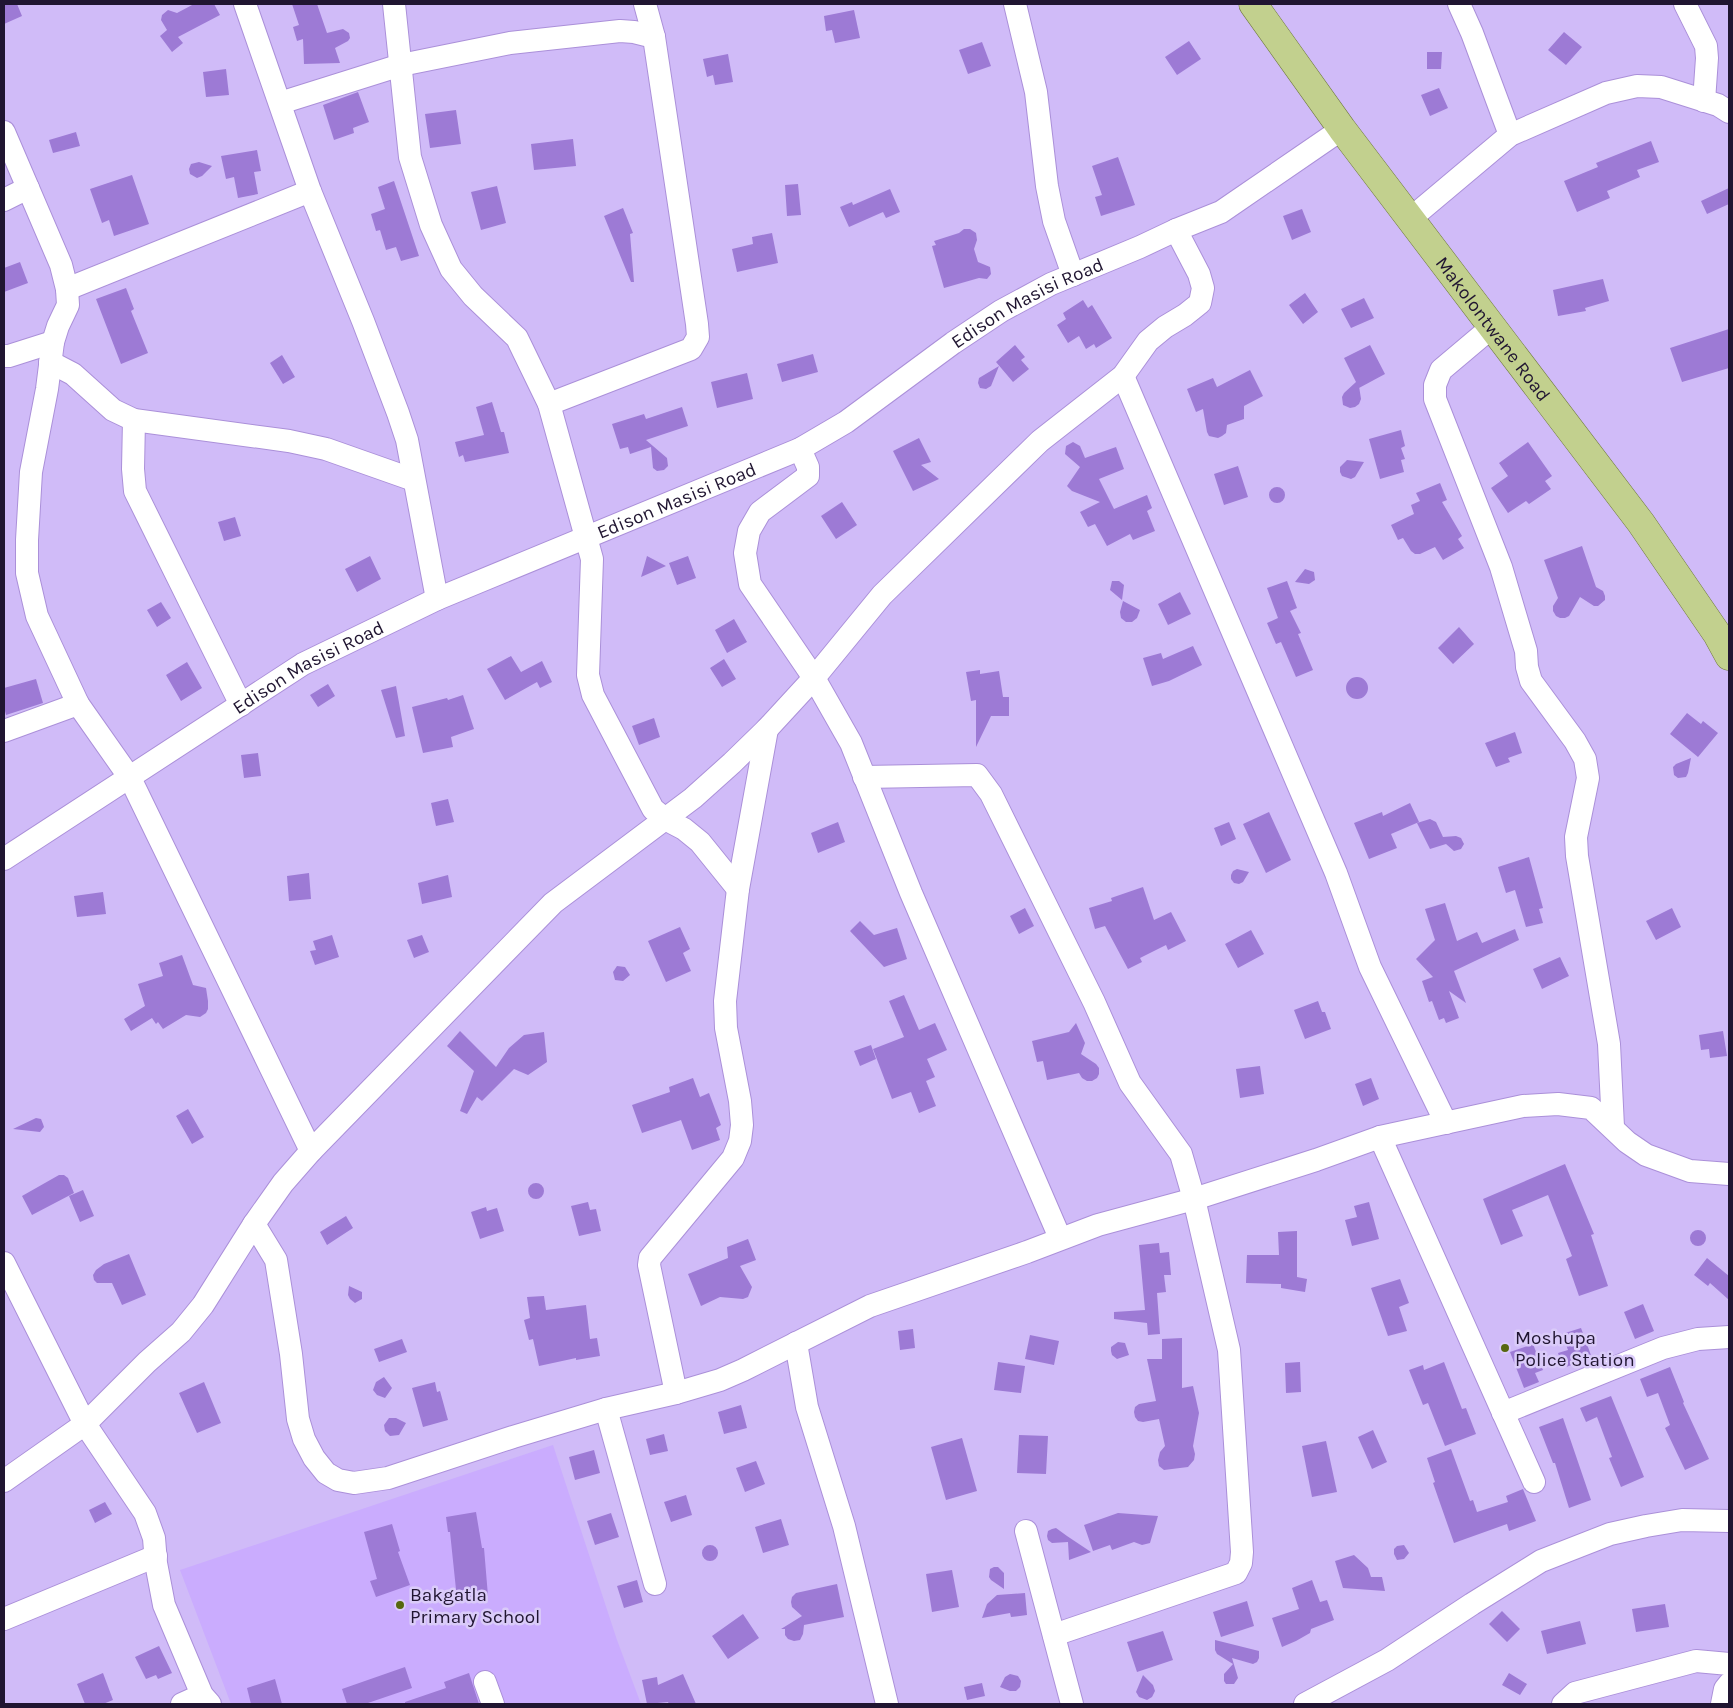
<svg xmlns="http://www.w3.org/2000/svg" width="1733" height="1708" viewBox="0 0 1733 1708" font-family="Karla,sans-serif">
	<rect width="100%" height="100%" fill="#d0bbf8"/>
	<path fill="#caacfe" d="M553 1445 617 1640 641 1704H231L180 1570Z"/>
	<path fill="#9d7ad5" d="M4 4H17L22 16 4 24Z
		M194 4H214L220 15 178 37 183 43 172 52 160 36 167 30 161 20 162 15 168 10 177 13Z
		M292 4H317L327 33 343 29 349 33 350 38 348 41 335 48 340 63 304 64 303 39 297 41 293 27 299 25Z
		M854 10 860 38 835 43 832 30 826 31 824 16Z
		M1564 32 1582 47 1566 65 1548 50Z
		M1189 41 1201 59 1177 75 1165 57Z
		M982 42 991 66 968 74 959 50Z
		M1427 52H1442L1441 69H1427Z
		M728 54 733 82 715 85 713 75 707 77 703 59Z
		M226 69 229 95 206 97 203 72Z
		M1439 88 1448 108 1430 116 1421 95Z
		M358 92 369 122 353 128 354 133 334 140 323 105Z
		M456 110 461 144 430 148 425 114Z
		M76 132 80 146 53 153 49 140Z
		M573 139 576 166 534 170 531 144Z
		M1651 141 1659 162 1637 170 1640 177 1607 191 1610 198 1577 212 1564 181 1598 167 1596 163Z
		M257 150 261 171 254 172 258 194 238 198 234 177 226 179 221 156Z
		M1118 157 1135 205 1101 216 1095 197 1102 195 1092 166Z
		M199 162 212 166 202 176 197 178 190 174 189 169 191 164Z
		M132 175 149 224 114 236 109 220 102 223 90 189Z
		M394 181 419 256 401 261 396 247 386 250 380 230 376 231 371 214 385 209 378 187Z
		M798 184 801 215 787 216 785 185Z
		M497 186 506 223 481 230 471 192Z
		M1729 188V204L1707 214 1701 201Z
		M890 189 900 212 886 218 883 212 849 227 840 207 852 202 853 205Z
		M623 208 633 233 630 234 634 282H631L604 216Z
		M1302 209 1311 232 1292 240 1283 216Z
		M964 229H970L976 233 977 240 974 249 978 262 990 267 991 274 987 279 979 278 944 288 932 246 936 245 934 241 959 233Z
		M772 233 778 263 737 272 732 249 753 244 752 237Z
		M20 262 28 283 4 292V268Z
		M1603 279 1609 301 1585 308 1586 311 1558 316 1553 290Z
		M126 288 134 309 131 311 148 353 121 364 96 299Z
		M1305 293 1318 312 1303 324 1289 305Z
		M1364 298 1374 318 1351 328 1341 309Z
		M1083 300 1088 308 1092 305 1112 338 1096 348 1094 344 1086 349 1079 336 1068 343 1057 325 1066 319 1063 313Z
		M1729 329V368L1682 382 1670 348Z
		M1015 345 1025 357 1021 360 1029 369 1013 382 996 362Z
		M1370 345 1385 374 1359 388V386L1361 399 1359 404 1355 407 1350 408 1343 405 1342 397 1344 393 1356 382 1344 358Z
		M813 354 818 372 782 382 777 364Z
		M282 355 295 377 283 384 270 363Z
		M999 366 991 386 986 389 980 388 978 383 979 378Z
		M1250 370 1263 396 1244 406V419L1227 425 1226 433 1222 436 1218 438 1209 436 1207 432 1203 409 1196 412 1187 389 1213 378 1217 387Z
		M747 373 753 399 717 408 711 382Z
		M492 402 501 432H504L509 453 465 462 463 455 459 457 455 442 484 435 476 407Z
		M682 407 688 426 646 440 667 458 668 466 664 470 657 471 653 468 651 447 630 454 628 447 620 449 612 424 644 414 646 419Z
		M1401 430 1405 446 1401 448 1405 459 1401 460 1404 472 1380 479 1369 439Z
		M919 438 931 462 921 465 939 479 913 491 893 451Z
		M1073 442 1080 446 1085 458 1116 447 1124 469 1099 479 1114 509 1147 495 1152 508 1147 511 1155 531 1133 540 1130 534 1107 546 1095 524 1088 527 1080 512 1100 502 1072 491 1067 486 1080 467 1065 454 1066 446Z
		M1528 442 1552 476 1545 481 1551 489 1529 504 1526 501 1508 513 1491 488 1508 476 1499 463Z
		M1347 460 1364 462 1355 477 1351 479 1342 476 1340 472V467Z
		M1238 466 1248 497 1224 505 1214 474Z
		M1440 483 1447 500 1442 502 1462 536 1458 539 1464 548 1443 560 1435 547 1420 554H1415L1411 551 1403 538 1398 540 1391 525 1414 514 1411 505 1420 501 1416 493Z
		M1269 495a8 8 0 1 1 16 0a8 8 0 1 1-16 0Z
		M842 502 857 525 836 539 821 516Z
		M235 517 241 536 224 541 218 522Z
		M1582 546 1596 587 1603 591 1605 596V600L1598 606H1594L1580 597 1569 616 1565 618H1560L1556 616 1553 611V606L1558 598 1544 560Z
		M370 556 381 579 357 592 345 569Z
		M647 556 666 566 641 577Z
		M688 556 696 578 677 585 669 563Z
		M1305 569 1314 572 1315 580 1309 584 1295 582Z
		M1112 581H1119L1124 585 1122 600 1110 590Z
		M1287 581 1297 608 1290 611 1301 633 1298 634 1313 670 1296 677 1281 642 1276 644 1267 623 1278 618 1267 588Z
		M1180 592 1191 614 1168 625 1158 604Z
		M1123 601 1140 610 1137 618 1132 622H1126L1121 618 1120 612Z
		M161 602 171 618 157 627 147 610Z
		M734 619 747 642 727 653 715 630Z
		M1459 627 1474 644 1453 664 1438 648Z
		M1193 646 1202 665 1169 681 1152 686 1143 658 1161 653 1163 659Z
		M511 656 521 672 542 661 552 682 540 688 537 682 505 700 487 669Z
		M724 659 736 679 722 687 710 668Z
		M187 662 202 688 181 701 166 675Z
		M980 670V674L999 671 1003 697H1009V716H991L976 747V700L971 701 966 672Z
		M1346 688a11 11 0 1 1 22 0a11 11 0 1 1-22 0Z
		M36 679 43 703 6 715 4 707V688Z
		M328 684 335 696 318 707 310 695Z
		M396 686 405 736 396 738 381 690Z
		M463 695 474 729 451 737 453 747 423 753 412 707 447 698 448 700Z
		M1687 713 1701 724 1703 721 1718 733 1698 757 1670 734Z
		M654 718 660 737 639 745 632 726Z
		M1515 732 1522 753 1508 758 1510 762 1496 767 1485 743Z
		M258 753 261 776 244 778 241 755Z
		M1691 758 1688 773 1686 777 1678 778 1674 775 1673 767 1676 764Z
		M448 799 454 822 436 826 431 803Z
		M1410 803 1419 822 1391 834 1397 848 1369 859 1354 823 1382 812 1383 816Z
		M1269 812 1291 860 1266 873 1243 824Z
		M1430 819 1436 822 1443 837 1456 836 1461 838 1464 844 1461 849 1454 851 1446 844 1430 849 1417 823Z
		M838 822 845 842 818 853 811 833Z
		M1229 822 1236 839 1221 846 1214 828Z
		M1529 857 1543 908 1539 909 1543 923 1526 927 1515 890 1506 893 1498 867Z
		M1237 869 1249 872 1243 882 1239 884 1234 883 1231 879V875L1233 871Z
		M309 873 311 899 289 901 287 876Z
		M448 875 452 897 422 904 418 883Z
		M1143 887 1154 920 1171 912 1186 941 1168 950 1166 945 1140 958 1142 962 1128 969 1105 926 1095 929 1089 908 1112 901 1111 898Z
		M103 892 106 914 77 917 74 896Z
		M1445 903 1457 941 1477 932 1482 943 1515 929 1519 940 1454 971 1466 1003 1449 991 1459 1018 1446 1023 1444 1018 1439 1020 1432 1001 1429 1002 1422 981 1433 977 1416 959 1435 940 1425 909Z
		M1025 908 1034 926 1019 934 1010 916Z
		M1672 908 1681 927 1656 940 1646 921Z
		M860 921 874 935 897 928 907 959 884 967 850 931Z
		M680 927 690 949 683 953 691 971 666 982 648 941Z
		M1251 930 1264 954 1238 968 1225 944Z
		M332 935 339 957 315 965 310 951 316 950 313 941Z
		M422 935 429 952 414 958 407 940Z
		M182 955 193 985 206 988 208 1001V1009L206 1013 200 1017 186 1015 163 1029 158 1022 156 1024 152 1018 131 1031 124 1019 145 1006 138 984 163 976 159 963Z
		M1560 957 1569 976 1542 989 1533 969Z
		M617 966 625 967 630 975 623 981 615 980 613 972Z
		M904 995 919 1030 935 1023 947 1050 927 1059 935 1077 926 1081 936 1106 919 1113 911 1092 892 1099 873 1049 904 1037 889 1001Z
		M1318 1001 1322 1012H1325L1331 1029 1305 1039 1294 1010Z
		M1076 1023 1085 1043 1081 1054 1096 1064 1099 1068V1074L1097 1078 1092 1081H1087L1082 1078 1079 1073 1047 1080 1043 1061 1037 1062 1032 1041 1069 1032Z
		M460 1031 496 1067 509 1048 524 1035 544 1032 547 1062 528 1075 514 1069 482 1101 477 1097 484 1085 467 1114 460 1111 474 1071 447 1046Z
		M1723 1031 1727 1056 1710 1058 1709 1049 1701 1050 1699 1035Z
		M871 1045 876 1059 860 1066 854 1051Z
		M1260 1066 1264 1094 1240 1098 1236 1069Z
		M693 1078 700 1097 709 1093 721 1125 716 1128 720 1140 692 1150 681 1120 642 1133 632 1105 670 1092 669 1087Z
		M1371 1078 1379 1099 1363 1106 1355 1084Z
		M188 1109 204 1137 192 1144 176 1116Z
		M36 1118 41 1119 43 1124 44 1127 40 1132 13 1129Z
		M1565 1164 1594 1234 1591 1235 1608 1286 1579 1296 1566 1259 1572 1256 1548 1195 1512 1210 1523 1236 1501 1245 1483 1199Z
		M59 1175H64L68 1178 74 1193 32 1215 22 1196Z
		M528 1191a8 8 0 1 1 16 0a8 8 0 1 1-16 0Z
		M83 1190 94 1216 80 1222 69 1196Z
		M588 1202 590 1210 596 1209 601 1231 579 1236 571 1206Z
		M1369 1202 1379 1239 1352 1246 1345 1220 1357 1217 1354 1206Z
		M486 1207 487 1211 497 1208 504 1231 480 1239 471 1212Z
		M346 1216 353 1228 327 1245 320 1232Z
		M1690 1238a8 8 0 1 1 16 0a8 8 0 1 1-16 0Z
		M1297 1231V1277L1307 1279 1305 1292 1281 1288V1284L1246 1283 1247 1255H1279L1278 1232Z
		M748 1239 756 1260 740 1266 752 1287 748 1297 743 1299 720 1297 701 1306 688 1274 728 1258 727 1247Z
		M1159 1243 1160 1253 1169 1252 1171 1275H1164L1166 1292 1157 1293 1160 1334 1148 1335 1147 1323 1114 1319V1312L1145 1310 1139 1245Z
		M129 1254 146 1295 122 1305 112 1283H97L94 1280 93 1275 96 1270 104 1264Z
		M1707 1258 1729 1276V1300L1710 1283 1708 1286 1694 1275Z
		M1400 1279 1409 1303 1399 1307 1407 1331 1388 1336 1371 1288Z
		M349 1286 362 1292V1299L355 1303 350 1299 348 1295Z
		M544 1296 546 1310 586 1305 590 1339 597 1338 600 1356 576 1360V1358L539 1366 533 1339 529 1340 524 1320 530 1318 527 1297Z
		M1643 1304 1654 1331 1635 1339 1624 1312Z
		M1581 1328 1592 1358 1563 1368 1558 1353 1568 1350 1562 1334Z
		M913 1329 915 1348 900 1350 898 1331Z
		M1030 1335 1059 1341 1054 1365 1025 1359Z
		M1182 1338V1388L1193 1386 1199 1413 1193 1446 1195 1454 1194 1460 1188 1467 1164 1470 1159 1466 1158 1460 1160 1452 1165 1446 1159 1419 1143 1422 1138 1421 1135 1417 1134 1412 1135 1407 1139 1404 1156 1401 1147 1359H1162V1339Z
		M402 1339 407 1352 379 1362 374 1349Z
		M1118 1342 1125 1343 1129 1355 1117 1359 1112 1355 1111 1351V1347Z
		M1533 1344 1543 1370 1535 1373 1539 1382 1524 1388 1510 1352Z
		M998 1362 1025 1366 1021 1393 994 1390Z
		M1300 1362 1301 1392 1286 1393 1285 1363Z
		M1444 1362 1462 1409 1466 1408 1476 1434 1445 1446 1428 1403 1423 1405 1409 1370 1423 1365 1424 1370Z
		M1670 1367 1684 1402 1683 1403 1709 1459 1685 1470 1665 1428 1670 1425 1658 1393 1647 1397 1640 1379Z
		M384 1377 392 1388 385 1398 377 1395 373 1390 376 1382Z
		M204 1382 221 1423 197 1433 179 1393Z
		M435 1382 437 1392 440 1391 448 1420 423 1427 412 1388Z
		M1611 1396 1644 1477 1621 1487 1609 1458 1612 1457 1597 1417 1586 1422 1580 1408Z
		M741 1405 747 1428 724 1434 718 1412Z
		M389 1418H396L406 1423 399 1435 390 1436 385 1431 384 1425Z
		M1563 1418 1591 1500 1569 1508 1555 1463H1553L1539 1427Z
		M1373 1430 1387 1462 1372 1469 1358 1437Z
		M664 1434 668 1451 650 1455 646 1439Z
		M1019 1435 1048 1436 1046 1474 1017 1473Z
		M962 1438 977 1491 946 1500 931 1447Z
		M1326 1441 1337 1492 1312 1497 1302 1446Z
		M1451 1449 1470 1501 1473 1500 1477 1512 1508 1502 1506 1496 1523 1489 1536 1521 1509 1531 1507 1524 1454 1543 1433 1483 1435 1482 1427 1458Z
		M594 1450 600 1473 575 1480 569 1457Z
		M756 1461 765 1484 745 1492 736 1468Z
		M686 1495 692 1515 671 1522 664 1502Z
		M105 1502 112 1514 95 1523 89 1510Z
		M476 1512 482 1548H484L488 1596 457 1599 450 1532H448L446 1517Z
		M611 1513 619 1537 595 1545 587 1521Z
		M1118 1513 1158 1516 1150 1543 1142 1545 1134 1542 1112 1550 1110 1545 1093 1551 1084 1525Z
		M781 1519 789 1545 763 1553 755 1527Z
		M392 1524 400 1551 398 1552 410 1585 376 1597 370 1581 377 1579 364 1532Z
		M1056 1528 1067 1536 1091 1552 1069 1560 1068 1542 1052 1543 1048 1540 1047 1536 1048 1531 1052 1529Z
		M1404 1545 1409 1553 1404 1559 1397 1560 1394 1554V1549L1397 1546Z
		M702 1553a8 8 0 1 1 16 0a8 8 0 1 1-16 0Z
		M1354 1555 1368 1568 1371 1577H1382L1385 1591 1343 1588 1335 1561Z
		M994 1567H998L1004 1573V1589L991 1580 989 1577 990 1569Z
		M952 1570 959 1607 932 1612 926 1574Z
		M637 1580 643 1602 624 1608 617 1586Z
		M1312 1580 1320 1602 1327 1600 1334 1620 1311 1629 1310 1633 1296 1641 1282 1647 1272 1618 1299 1609 1292 1588Z
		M837 1584 844 1617 804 1625 803 1634 800 1640 794 1641 788 1639 785 1635V1629H781L802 1616 792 1607 791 1602 792 1597 796 1593Z
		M1025 1593 1027 1615 1011 1617 1010 1613 982 1618 987 1604 997 1595Z
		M1247 1601 1254 1626 1221 1637 1213 1612Z
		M1665 1604 1669 1627 1636 1632 1632 1609Z
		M1502 1611 1520 1629 1507 1642 1489 1624Z
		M743 1614 759 1638 728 1659 712 1636Z
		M1580 1621 1586 1644 1547 1654 1541 1631Z
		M1163 1631 1173 1660 1137 1672 1127 1642Z
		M1215 1640 1259 1651V1658L1257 1662 1253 1664 1232 1658 1238 1678 1234 1684H1226L1224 1681V1674L1233 1664 1217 1654 1215 1650Z
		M159 1646 172 1673 158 1679 156 1675 146 1679 135 1657Z
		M405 1667 412 1688 365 1704H347L342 1689Z
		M103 1673 113 1700 103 1704H85L77 1684Z
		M469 1673 479 1704H405V1702L446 1688 444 1682Z
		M1509 1673 1527 1684 1520 1695 1502 1685Z
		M683 1674 696 1704H669L668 1702 647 1704 642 1680 657 1677 658 1685Z
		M1010 1674 1018 1676 1021 1681 1020 1687 1016 1691H1010L1000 1687 1005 1677Z
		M1143 1675 1153 1685 1155 1691 1152 1697 1147 1700 1139 1697 1136 1692Z
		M275 1679 282 1704H251L247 1688Z
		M982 1683 985 1696 967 1700 964 1687Z"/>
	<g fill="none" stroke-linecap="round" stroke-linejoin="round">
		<g stroke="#ab90d9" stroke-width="24">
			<g id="minor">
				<path d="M245 4 310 191 363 321 398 413 407 440 437 599"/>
				<path d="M394 4 410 157 431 225 451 269 473 296 517 338 549 404 592 559 588 675 593 695 653 809 665 819 684 829 700 842 738 889"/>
				<path d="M1015 4 1036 92 1047 186 1054 221 1073 275"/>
				<path d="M1459 4 1472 33 1510 135"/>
				<path d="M1685 4 1706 46 1707 58 1704 101"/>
				<path d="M280 103 401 65 510 43 620 31 634 32 654 37"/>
				<path d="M4 132 61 265 67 289 68 305 58 326 53 342 47 389 31 472 27 540V573L37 616 78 704 130 778 311 1151"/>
				<path d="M4 200 28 188"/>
				<path d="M1410 219 1510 135 1606 93 1637 86 1661 87 1718 105 1729 112"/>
				<path d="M1176 230 1199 274 1203 288 1200 303 1185 315 1165 327 1148 341 1123 376 1040 441 882 595 814 678 767 729 732 763 693 798 553 903 311 1151 283 1183 254 1224 276 1260 291 1354 298 1419 304 1439 314 1458 326 1473 338 1480 354 1483 388 1478 513 1437 606 1409 676 1393 720 1380 743 1370 870 1306 1027 1252 1098 1225 1194 1199 1316 1160 1380 1137 1523 1106 1558 1104 1591 1108 1627 1142 1646 1155 1690 1171 1729 1174"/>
				<path d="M67 289 310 191"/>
				<path d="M1492 327 1441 370 1435 385V399L1501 567 1526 651 1527 667 1531 681 1575 741 1585 759 1588 778 1576 837 1577 856 1609 1044 1613 1127"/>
				<path d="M4 356H9L53 342"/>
				<path d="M50 362 73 374 113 410 134 420 289 441 326 449 414 480"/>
				<path d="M1123 376 1336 873 1370 967 1446 1123"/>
				<path d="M549 404 691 349 698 337 697 324 654 37 645 4"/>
				<path d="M134 420 133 469 135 491 241 705"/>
				<path d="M800 449 808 467V476L760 512 749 531 745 553 750 584 814 678 851 743 911 893 1060 1238"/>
				<path d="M4 731 78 704"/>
				<path d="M864 777 977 775 991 794 1094 1002 1130 1083 1181 1154 1194 1199 1229 1350 1242 1552 1241 1563 1236 1573 1054 1635"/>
				<path id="s1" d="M4 859 303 664 437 599 800 449 846 422 953 343 1001 311 1051 284 1140 247 1176 230 1221 212 1342 129"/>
				<path d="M1380 1137 1534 1482"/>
				<path d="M4 1263 85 1424 145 1513 154 1538 156 1563 164 1605 202 1695 210 1704"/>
				<path d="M796 1343 807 1407 844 1526 887 1704"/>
				<path d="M676 1393 649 1265 650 1258 733 1158 740 1141 742 1125 740 1101 726 1028 725 1001 738 889 767 729"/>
				<path d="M606 1409 655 1584"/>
				<path d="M1503 1413 1663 1348 1698 1339 1729 1337"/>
				<path d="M4 1481 85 1424 147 1362 181 1332 203 1305 254 1224"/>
				<path d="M1026 1531 1072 1704"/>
				<path d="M4 1619 156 1556"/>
				<path d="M485 1682 493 1704"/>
				<path d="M182 1704 202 1695"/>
				<path d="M1305 1704 1387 1660 1472 1604 1541 1561 1610 1534 1646 1526 1682 1520 1729 1521"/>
				<path d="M1563 1704 1575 1693 1696 1661 1729 1664"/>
				<path d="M1722 1704 1725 1689 1729 1684"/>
			</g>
		</g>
		<g stroke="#6f7a3d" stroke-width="29">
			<g id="major">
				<path id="s2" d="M1253 4 1342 129 1641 523 1717 634 1729 656"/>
			</g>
		</g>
		<use href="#minor" stroke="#fff" stroke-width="22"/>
		<use href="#major" stroke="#c2d08e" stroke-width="28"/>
	</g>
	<g fill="#56670f" stroke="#dacbf9" stroke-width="2">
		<circle cx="1505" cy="1348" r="5"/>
		<circle cx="400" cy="1605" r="5"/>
	</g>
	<g text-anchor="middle" stroke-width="5" stroke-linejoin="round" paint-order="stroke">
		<g font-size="19" fill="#201531" stroke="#dacbf9">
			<text dy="7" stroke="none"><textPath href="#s1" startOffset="1170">Edison Masisi Road</textPath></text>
			<text dy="7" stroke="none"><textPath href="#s2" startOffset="404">Makolontwane Road</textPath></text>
			<text dy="7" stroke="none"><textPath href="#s1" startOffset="765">Edison Masisi Road</textPath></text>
			<text dy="7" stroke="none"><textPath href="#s1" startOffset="360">Edison Masisi Road</textPath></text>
		</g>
		<g font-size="19" fill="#201531" stroke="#dacbf9" text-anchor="start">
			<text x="1515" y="1344">Moshupa<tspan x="1515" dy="22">Police Station</tspan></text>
			<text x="410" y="1601">Bakgatla<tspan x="410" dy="22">Primary School</tspan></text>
		</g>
	</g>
	<rect width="1733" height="1708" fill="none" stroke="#201531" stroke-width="10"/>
</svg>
